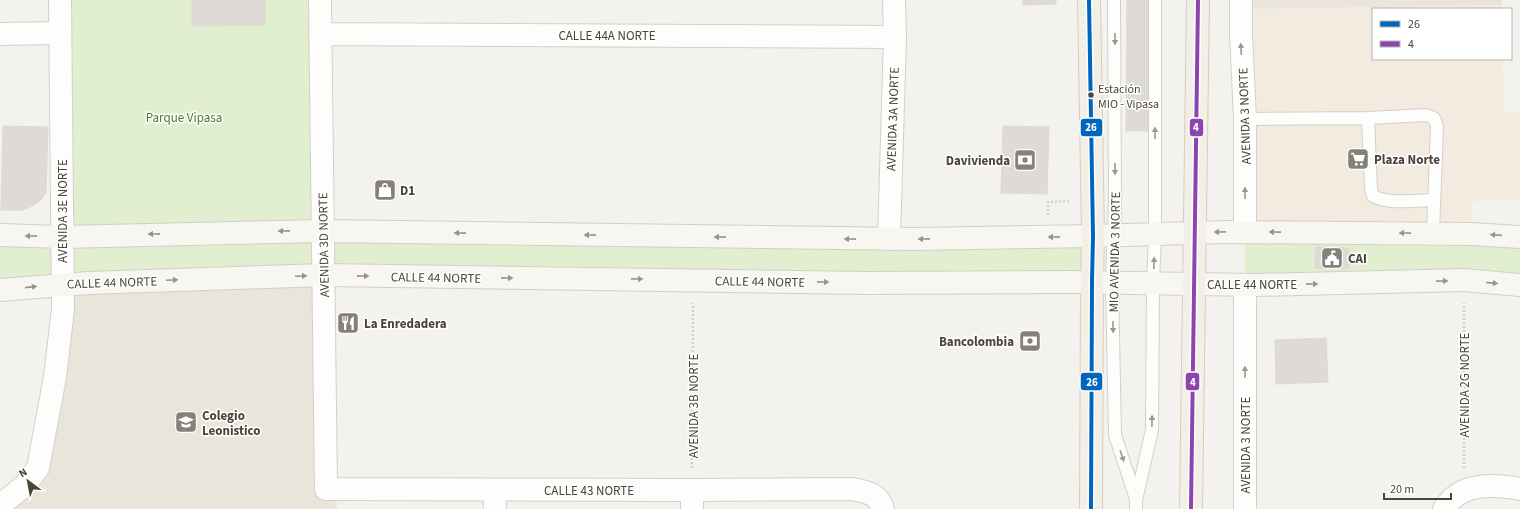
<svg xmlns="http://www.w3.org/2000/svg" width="1520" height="509" viewBox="0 0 1520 509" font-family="'Source Sans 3',sans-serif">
	<rect width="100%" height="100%" fill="#f4f2ee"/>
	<path fill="#f3ebdf" d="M1502 5V9H1373V59H1503L1504 112H1520V200L1472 201V234L1245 232 1241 9Z"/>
	<path fill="#eae5da" d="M1241 0H1502V5L1241 9Z
		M324 275 337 509H0L24 486 63 284Z"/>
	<path fill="#e1eecf" d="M60 0H320L323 230 1093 236 1092 282 324 275 0 290V235L62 237Z
		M1245 232 1520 237V285H1245Z"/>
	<path fill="#dedbd6" stroke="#dcd9d4" d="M192 0H265V25L192 26Z
		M1023 0H1056V4L1023 5Z
		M1127 0H1149L1148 131H1126Z
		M3 126 48 127 46 193 41 200 32 206 23 210H1Z
		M1003 126 1049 127 1047 194 1001 193Z
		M1316 247 1349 248V269L1315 268Z
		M1326 338 1328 382 1276 384 1275 340Z"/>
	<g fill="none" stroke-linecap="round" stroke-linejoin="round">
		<g stroke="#d2d0cb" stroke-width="14">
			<path id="lane" d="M1114 0 1115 201 1112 283 1115 435 1136 499
				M1368 118 1371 189 1373 196C1391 205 1415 200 1434 200
				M1245 119 1368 118 1426 115 1434 118 1437 126 1433 234
				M1136 509V500L1152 430 1153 283 1155 234V0"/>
		</g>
		<g stroke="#d2d0cb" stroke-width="24">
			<path id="street" d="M320 0 326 489 692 490 852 489C867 492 878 493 883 509
				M1241 0V34L1245 119V232
				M0 34 60 33
				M320 34 895 37
				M889 239 895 37 894 0
				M494 490 495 509
				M0 504 3 503 24 486 38 468 55 377 63 309 60 0
				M692 509V490
				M1245 509V285
				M1444 509C1460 482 1493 484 1520 489"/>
		</g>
		<g stroke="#d3cfc5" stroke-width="24">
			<path id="secondary" d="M0 235 62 237 323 231 914 239 1093 236 1225 232 1472 234 1520 237
				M0 290 88 283 324 275 866 283 1072 282 1256 285 1464 280 1520 285"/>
		</g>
		<g stroke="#d6cebb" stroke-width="24">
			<path id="primary" d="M1089 0 1093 236 1092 282 1091 509
				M1191 509 1198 0"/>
		</g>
		<path stroke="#d3d2cc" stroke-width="2.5" stroke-dasharray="2 2" stroke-linecap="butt" d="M1048 215V202L1070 201
			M692 468 693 303
			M1464 468V303"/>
		<use href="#lane" stroke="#fdfdfc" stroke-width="12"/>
		<use href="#street" stroke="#fdfdfc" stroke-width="22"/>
		<use href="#secondary" stroke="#f7f6f1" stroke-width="22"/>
		<use href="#primary" stroke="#f2efe6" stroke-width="22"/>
		<g stroke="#fff" stroke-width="7">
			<path id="bus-1" d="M1089 0 1093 236 1092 282 1091 509"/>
		</g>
		<g stroke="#fff" stroke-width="7">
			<path id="bus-2" d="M1191 509 1198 0"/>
		</g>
		<use href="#bus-1" stroke="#0065bd" stroke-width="4"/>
		<use href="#bus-2" stroke="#8e44ad" stroke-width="4"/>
	</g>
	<defs><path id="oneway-solid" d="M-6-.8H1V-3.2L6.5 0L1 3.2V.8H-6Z"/></defs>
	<g fill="#9b9791">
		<use href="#oneway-solid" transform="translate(1115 39) rotate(90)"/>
		<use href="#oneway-solid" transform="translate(1241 49) rotate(-93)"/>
		<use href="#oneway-solid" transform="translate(1155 133) rotate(-90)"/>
		<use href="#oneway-solid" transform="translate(1115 169) rotate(90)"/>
		<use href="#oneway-solid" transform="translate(1245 193) rotate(-90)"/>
		<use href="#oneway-solid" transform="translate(1154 263) rotate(-88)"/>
		<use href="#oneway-solid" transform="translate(1113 327) rotate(89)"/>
		<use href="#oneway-solid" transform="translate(1245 372) rotate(-90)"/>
		<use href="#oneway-solid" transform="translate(1152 421) rotate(-89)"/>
		<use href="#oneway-solid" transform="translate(1122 456) rotate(72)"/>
	</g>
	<g fill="#98948c">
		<use href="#oneway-solid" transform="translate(284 231) rotate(179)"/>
		<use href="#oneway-solid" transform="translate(1220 232) rotate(179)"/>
		<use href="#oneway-solid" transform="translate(1275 232) rotate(-179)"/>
		<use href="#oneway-solid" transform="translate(460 233) rotate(-179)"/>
		<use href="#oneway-solid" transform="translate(1405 233) rotate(-179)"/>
		<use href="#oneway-solid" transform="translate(154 234) rotate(179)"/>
		<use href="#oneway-solid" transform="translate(590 235) rotate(-179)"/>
		<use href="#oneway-solid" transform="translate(1496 235) rotate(-176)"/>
		<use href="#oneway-solid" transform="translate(31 236) rotate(-179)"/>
		<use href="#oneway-solid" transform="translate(720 237) rotate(-179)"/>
		<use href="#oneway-solid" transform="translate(1054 237) rotate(179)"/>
		<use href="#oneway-solid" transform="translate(850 239) rotate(-179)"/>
		<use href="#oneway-solid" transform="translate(924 239) rotate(179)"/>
		<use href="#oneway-solid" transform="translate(301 276) rotate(-2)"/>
		<use href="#oneway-solid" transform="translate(363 276) rotate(1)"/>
		<use href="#oneway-solid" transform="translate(507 278) rotate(1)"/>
		<use href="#oneway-solid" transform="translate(637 279) rotate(1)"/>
		<use href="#oneway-solid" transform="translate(172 280) rotate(-2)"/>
		<use href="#oneway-solid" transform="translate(1442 281) rotate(-1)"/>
		<use href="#oneway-solid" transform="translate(823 282) rotate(1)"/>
		<use href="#oneway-solid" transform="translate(1492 283) rotate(5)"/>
		<use href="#oneway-solid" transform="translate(1312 284) rotate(-1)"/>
		<use href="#oneway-solid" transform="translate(31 287) rotate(-6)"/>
	</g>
	<defs>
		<g id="supermarket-square" transform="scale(1.15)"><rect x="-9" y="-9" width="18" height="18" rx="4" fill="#868178" stroke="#fff"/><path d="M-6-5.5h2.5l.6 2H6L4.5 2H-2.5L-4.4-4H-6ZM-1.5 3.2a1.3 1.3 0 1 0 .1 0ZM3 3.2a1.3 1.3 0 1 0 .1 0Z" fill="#fff"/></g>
		<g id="bank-square" transform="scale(1.15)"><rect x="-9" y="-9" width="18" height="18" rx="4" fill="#868178" stroke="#fff"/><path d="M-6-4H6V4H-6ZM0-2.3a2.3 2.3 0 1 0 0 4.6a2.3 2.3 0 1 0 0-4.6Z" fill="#fff"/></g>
		<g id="shop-square" transform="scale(1.15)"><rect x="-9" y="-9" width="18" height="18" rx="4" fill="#868178" stroke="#fff"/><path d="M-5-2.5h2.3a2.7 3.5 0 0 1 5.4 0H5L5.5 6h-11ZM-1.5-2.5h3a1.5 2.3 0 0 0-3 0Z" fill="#fff"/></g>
		<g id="civic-square" transform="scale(1.15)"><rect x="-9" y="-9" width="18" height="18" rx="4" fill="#868178" stroke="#fff"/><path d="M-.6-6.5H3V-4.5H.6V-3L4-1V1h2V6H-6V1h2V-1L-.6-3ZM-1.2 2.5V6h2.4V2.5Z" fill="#fff"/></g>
		<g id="restaurant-square" transform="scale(1.15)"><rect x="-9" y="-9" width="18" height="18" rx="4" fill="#868178" stroke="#fff"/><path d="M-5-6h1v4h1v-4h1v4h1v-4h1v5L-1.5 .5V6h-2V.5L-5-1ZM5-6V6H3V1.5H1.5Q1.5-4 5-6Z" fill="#fff"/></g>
		<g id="school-square" transform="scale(1.15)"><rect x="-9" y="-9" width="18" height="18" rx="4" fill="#868178" stroke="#fff"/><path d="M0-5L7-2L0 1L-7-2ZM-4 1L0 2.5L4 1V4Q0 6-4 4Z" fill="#fff"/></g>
	</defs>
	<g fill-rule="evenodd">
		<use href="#supermarket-square" x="1358" y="159"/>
		<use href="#bank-square" x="1025" y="160"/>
		<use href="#shop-square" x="385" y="190"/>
		<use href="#civic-square" x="1332" y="258"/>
		<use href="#restaurant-square" x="348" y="323"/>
		<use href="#bank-square" x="1030" y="341"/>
		<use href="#school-square" x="186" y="422"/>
	</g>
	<circle fill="#4b4439" stroke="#fff" stroke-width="1.5" cx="1091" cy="95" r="3.5"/>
	<g text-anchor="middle" stroke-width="3" stroke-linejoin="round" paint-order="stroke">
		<g font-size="12" fill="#4b4439" stroke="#fff" text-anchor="start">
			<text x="1098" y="93">Estación<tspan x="1098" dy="15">MIO - Vipasa</tspan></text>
		</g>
		<g font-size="13" fill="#4b4439" stroke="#fff">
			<text x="607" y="40">CALLE 44A NORTE</text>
			<text transform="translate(1244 116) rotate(-92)" y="5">AVENIDA 3 NORTE</text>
			<text transform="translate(892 119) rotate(-88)" y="5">AVENIDA 3A NORTE</text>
			<text transform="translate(62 211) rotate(-90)" y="5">AVENIDA 3E NORTE</text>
			<text transform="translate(323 245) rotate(-91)" y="5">AVENIDA 3D NORTE</text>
			<text transform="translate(1114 252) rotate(-89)" y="5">MIO AVENIDA 3 NORTE</text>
			<text transform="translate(436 277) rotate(1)" y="5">CALLE 44 NORTE</text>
			<text transform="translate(760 281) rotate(1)" y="5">CALLE 44 NORTE</text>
			<text transform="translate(112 282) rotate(-2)" y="5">CALLE 44 NORTE</text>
			<text x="1252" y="289">CALLE 44 NORTE</text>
			<text transform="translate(1464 385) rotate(-90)" y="5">AVENIDA 2G NORTE</text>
			<text transform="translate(693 406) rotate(-90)" y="5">AVENIDA 3B NORTE</text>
			<text transform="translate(1245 445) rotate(-90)" y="5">AVENIDA 3 NORTE</text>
			<text x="589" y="495">CALLE 43 NORTE</text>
		</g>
		<g font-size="13" fill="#4a7f2a" stroke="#fff">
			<text x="184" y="122">Parque Vipasa</text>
		</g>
		<g font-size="13" font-weight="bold" fill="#4b4439" stroke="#fff" text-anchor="start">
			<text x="1374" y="164">Plaza Norte</text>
			<text x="1010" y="165" text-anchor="end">Davivienda</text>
			<text x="400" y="195">D1</text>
			<text x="1348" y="263">CAI</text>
			<text x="364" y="328">La Enredadera</text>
			<text x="1014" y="346" text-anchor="end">Bancolombia</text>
			<text x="202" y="420">Colegio<tspan x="202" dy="15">Leonistico</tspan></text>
		</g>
	</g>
	<g stroke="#fff" stroke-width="1.5">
		<rect x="1080" y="118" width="23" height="19" rx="4" fill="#0065bd"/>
		<rect x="1189" y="118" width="15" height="19" rx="4" fill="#8e44ad"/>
		<rect x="1080" y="372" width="23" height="19" rx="4" fill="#0065bd"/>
		<rect x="1185" y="372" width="15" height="19" rx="4" fill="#8e44ad"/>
	</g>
	<g font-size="11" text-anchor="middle" font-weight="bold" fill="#fff">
		<text x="1091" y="131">26</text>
		<text x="1196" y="131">4</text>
		<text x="1092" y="386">26</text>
		<text x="1193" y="386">4</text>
	</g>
	<rect x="1372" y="8" width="140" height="52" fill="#ffffff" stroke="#b7b4b0"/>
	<rect x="1380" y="21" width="20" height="6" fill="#0065bd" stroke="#b7b4b0"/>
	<text x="1408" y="28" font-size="12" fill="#4b4439">26</text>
	<rect x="1380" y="41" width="20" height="6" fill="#8e44ad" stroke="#b7b4b0"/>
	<text x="1408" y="48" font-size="12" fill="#4b4439">4</text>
	<g transform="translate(28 481) rotate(328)" stroke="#ffffff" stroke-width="3" paint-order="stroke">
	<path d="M0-3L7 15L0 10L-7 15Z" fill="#4b4439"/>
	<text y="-6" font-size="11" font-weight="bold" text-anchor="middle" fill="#4b4439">N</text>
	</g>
	<path d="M1384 493v6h67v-6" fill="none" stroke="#4b4439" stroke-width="2"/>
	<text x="1390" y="493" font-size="12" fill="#4b4439" stroke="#ffffff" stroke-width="3" paint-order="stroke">20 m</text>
</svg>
